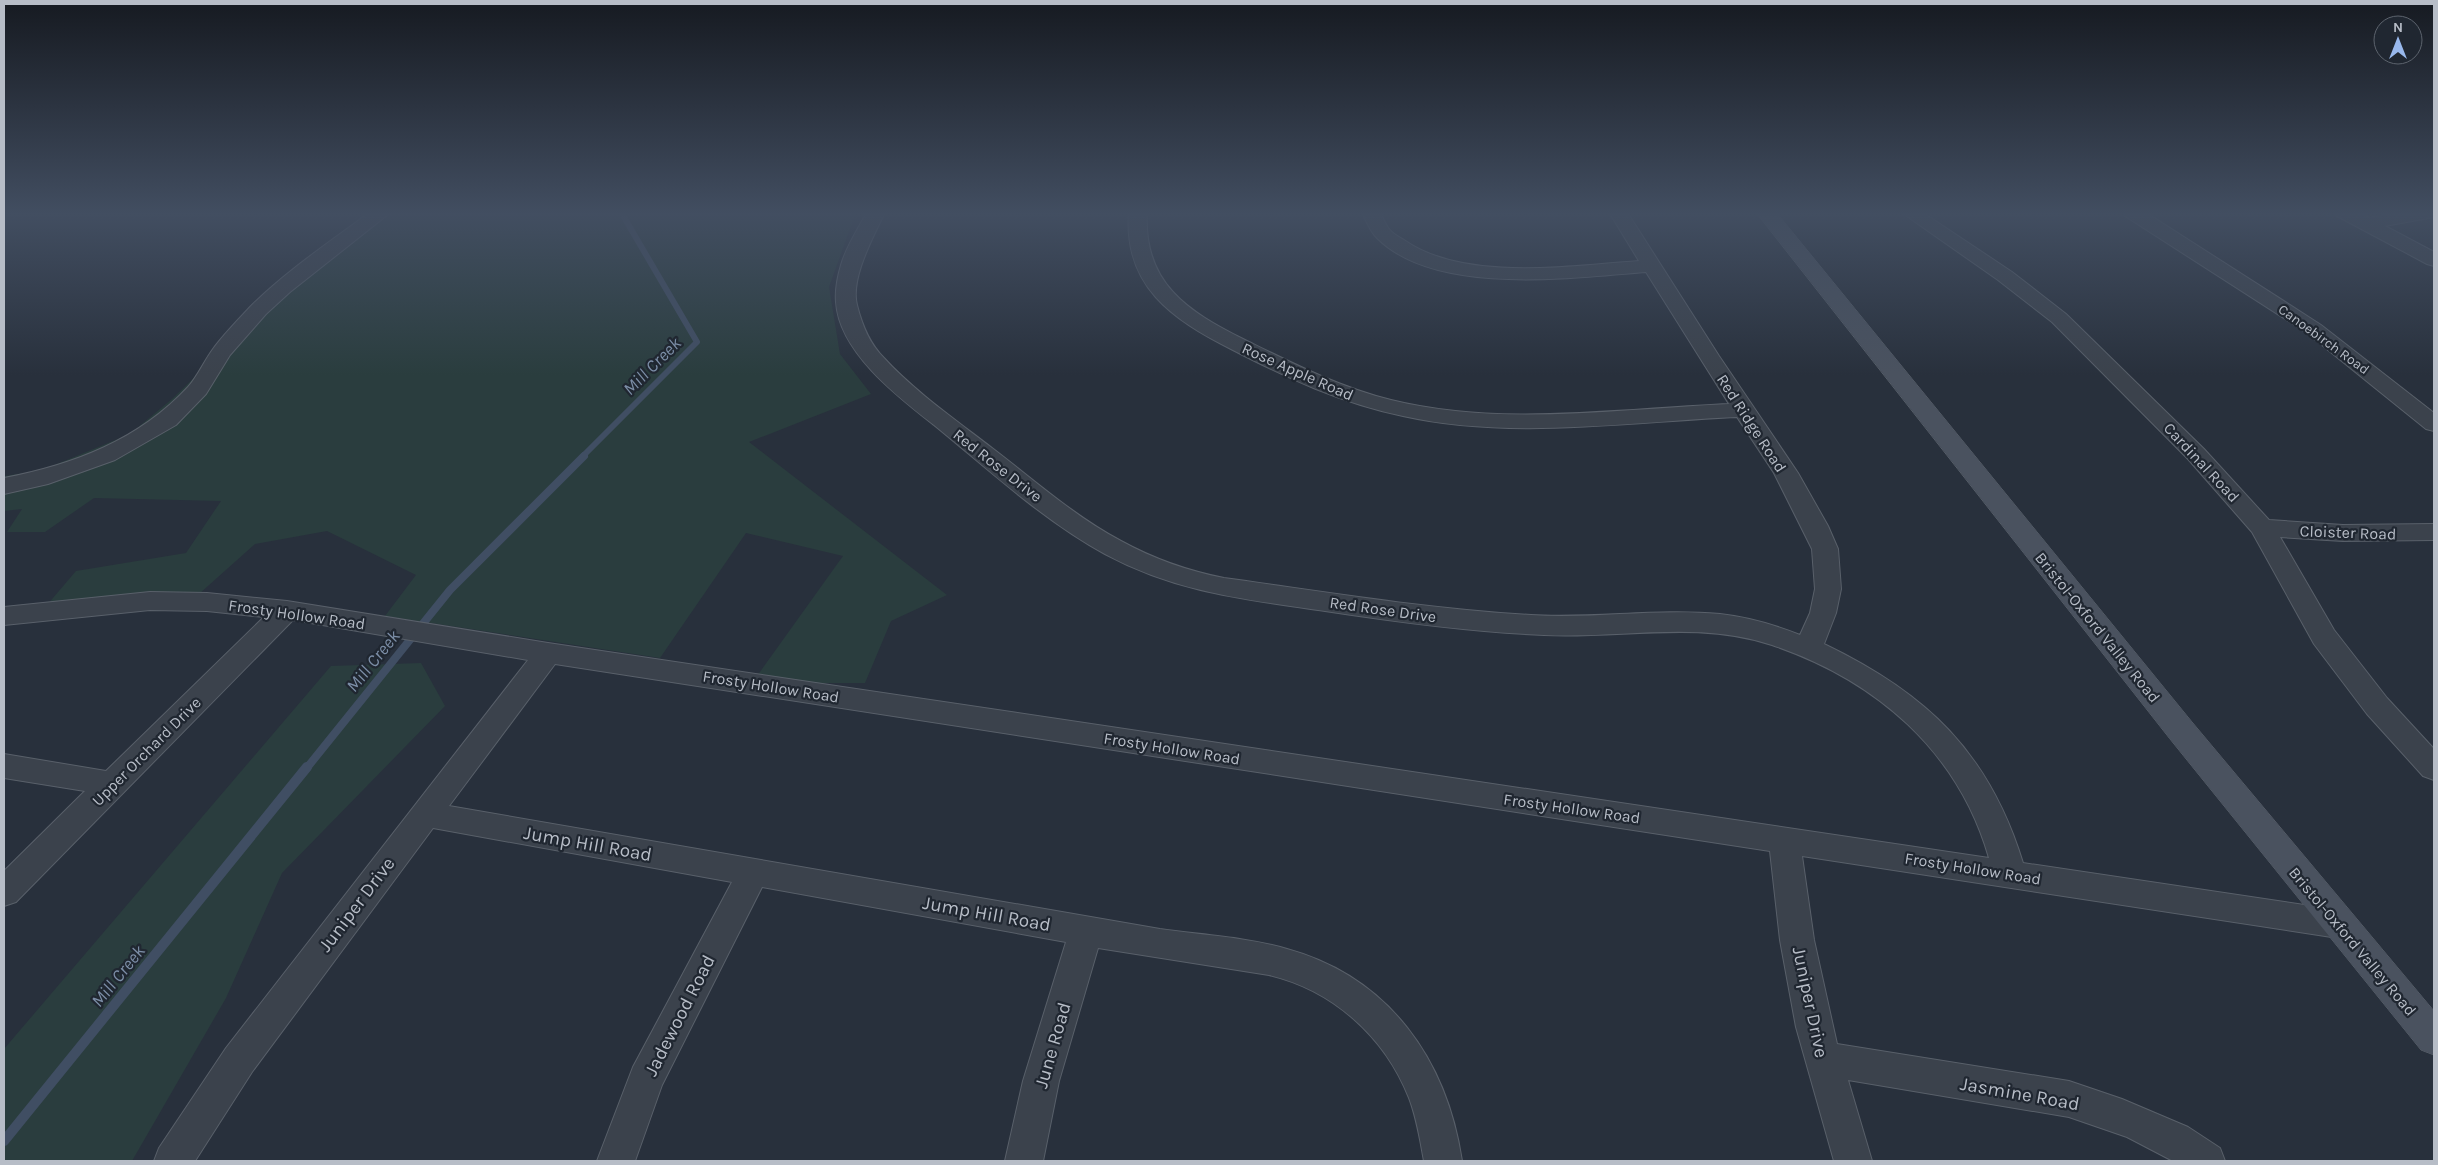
<svg xmlns="http://www.w3.org/2000/svg" width="2438" height="1165" viewBox="0 0 2438 1165" font-family="Karla,sans-serif">
	<rect width="100%" height="100%" fill="#28303c"/>
	<path fill="#2a3d3e" d="M366 212H856L829 287 840 354 871 394 749 442 947 595 891 621 865 683H752L843 556 746 533 660 658 385 616 416 575 327 531 255 544 199 594 47 605 76 571 186 553 221 501 94 498 45 532H7L22 509 4 511V476L40 471 130 434 172 399Z
		M421 663 445 706 282 873 226 998 132 1161H4V1049L331 666Z"/>
	<g fill="none" stroke-linecap="round" stroke-linejoin="round">
		<path stroke="#404e63" stroke-width="6" d="M582 457 697 342 621 212"/>
		<path stroke="#404e63" stroke-width="8" d="M306 769 450 590 584 456"/>
		<path stroke="#404e63" stroke-width="10" d="M4 1141 307 767"/>
		<g stroke="#59606a" stroke-width="2">
			<path id="street" d="M370 212H391L290 292 266 314 230 355 206 394 176 425 115 460 48 484 4 494V478C73 465 139 440 188 387 198 376 204 361 213 349 224 334 238 320 251 306 286 271 330 242 370 212Z
				M867 212H885C874 236 850 278 857 305 862 325 869 343 884 358 913 390 957 421 992 448 1034 480 1074 516 1121 541 1154 559 1188 571 1224 578 1326 592 1428 609 1531 615 1594 619 1657 608 1720 614 1747 617 1775 625 1800 635L1810 613 1815 589 1812 549 1774 473 1737 417C1628 422 1510 440 1403 416 1341 403 1287 378 1231 349 1172 319 1123 286 1129 212H1147C1143 283 1187 311 1245 340 1292 363 1339 387 1391 400 1500 427 1617 409 1729 404L1646 272C1571 278 1435 296 1377 238 1370 231 1366 221 1362 212H1380C1383 218 1385 224 1389 229 1393 234 1399 237 1404 240 1464 282 1569 266 1639 261L1609 212H1627L1719 356 1798 473 1828 526 1838 549 1841 589 1836 613 1824 644C1926 693 1989 752 2023 863L2338 910 2350 914 2355 924 2350 934 2338 938 1802 856 1814 940 1837 1044 2069 1081 2122 1099 2188 1127 2220 1148 2225 1161H2173L2127 1137 2069 1117 1848 1080 1872 1161H1834L1796 1027 1780 940 1770 851 555 664 449 806 1160 929C1202 935 1246 937 1287 949 1389 977 1447 1060 1462 1161H1424C1420 1140 1417 1119 1409 1098 1385 1037 1333 990 1269 975L1098 948 1059 1081 1043 1161H1005L1023 1081 1066 942 762 887 662 1085 635 1161H597L633 1067 732 882 433 828 252 1072 195 1161H154L159 1148 226 1048 528 660 293 620 16 902 4 906V871L85 791 4 778V754L106 771 264 617 207 611 150 610 4 625V607L150 592 207 593 287 601 548 643 1989 858C1958 750 1875 680 1772 645 1697 620 1621 639 1544 635 1471 632 1397 622 1325 611 1244 599 1178 593 1105 554 1044 521 988 469 934 425 898 397 839 352 836 302 835 291 838 275 841 265 846 247 858 229 867 212Z
				M1901 212H1922L2012 272 2066 314 2204 449 2269 520 2343 525 2434 524V540L2343 541 2280 537 2334 630 2387 698 2434 749V780L2423 776 2367 714 2314 644 2252 532 2188 459 2052 322 1998 280Z
				M2123 212H2145L2321 325 2434 413V431L2426 429 2307 333 2125 216Z
				M2335 212H2358L2369 218 2403 212H2434V217L2385 226 2434 252V266L2427 264 2337 216Z"/>
		</g>
		<g stroke="#59606a" stroke-width="1">
			<path id="secondary" d="M1756 212H1776L2192 722 2434 1011V1055L2421 1050 2170 739Z"/>
		</g>
		<use href="#street" fill="#3b424c" fill-rule="evenodd"/>
		<use href="#secondary" fill="#4a525f" fill-rule="evenodd"/>
	</g>
	<linearGradient id="sky" x2="0" y2="1"><stop stop-color="#161a21"/><stop offset="0.57" stop-color="#424e61"/><stop offset="1" stop-color="#424e61" stop-opacity="0"/></linearGradient>
	<rect width="2438" height="375" fill="url(#sky)"/>
	<g text-anchor="middle" stroke-width="4.5" stroke-linejoin="round" paint-order="stroke">
		<g font-size="14" fill="#b7bdc7" stroke="#202731">
			<text transform="translate(2324 339) rotate(36)" y="5">Canoebirch Road</text>
		</g>
		<g font-size="16" fill="#b7bdc7" stroke="#202731">
			<text transform="translate(1298 371) rotate(24)" y="6">Rose Apple Road</text>
			<text transform="translate(1752 423) rotate(57)" y="6">Red Ridge Road</text>
			<text transform="translate(2202 462) rotate(47)" y="6">Cardinal Road</text>
			<text transform="translate(998 465) rotate(38)" y="6">Red Rose Drive</text>
			<text transform="translate(2348 532) rotate(2)" y="6">Cloister Road</text>
			<text transform="translate(1383 609) rotate(8)" y="6">Red Rose Drive</text>
			<text transform="translate(297 614) rotate(8)" y="6">Frosty Hollow Road</text>
			<text transform="translate(2098 627) rotate(51)" y="6">Bristol-Oxford Valley Road</text>
			<text transform="translate(771 686) rotate(9)" y="6">Frosty Hollow Road</text>
			<text transform="translate(1172 748) rotate(9)" y="6">Frosty Hollow Road</text>
			<text transform="translate(146 751) rotate(-45)" y="6">Upper Orchard Drive</text>
			<text transform="translate(1572 808) rotate(8)" y="6">Frosty Hollow Road</text>
			<text transform="translate(1973 868) rotate(9)" y="6">Frosty Hollow Road</text>
			<text transform="translate(2353 941) rotate(50)" y="6">Bristol-Oxford Valley Road</text>
		</g>
		<g font-size="18" font-style="italic" fill="#7c8ea7" stroke="#202731">
			<text transform="translate(652 366) rotate(-45)" y="6">Mill Creek</text>
			<text transform="translate(373 661) rotate(-51)" y="6">Mill Creek</text>
			<text transform="translate(118 976) rotate(-51)" y="6">Mill Creek</text>
		</g>
		<g font-size="19" fill="#b7bdc7" stroke="#202731">
			<text transform="translate(588 843) rotate(10)" y="7">Jump Hill Road</text>
			<text transform="translate(356 904) rotate(-53)" y="7">Juniper Drive</text>
			<text transform="translate(987 913) rotate(10)" y="7">Jump Hill Road</text>
			<text transform="translate(1811 1002) rotate(78)" y="7">Juniper Drive</text>
			<text transform="translate(679 1015) rotate(-63)" y="7">Jadewood Road</text>
			<text transform="translate(1052 1045) rotate(-74)" y="7">June Road</text>
			<text transform="translate(2020 1093) rotate(10)" y="7">Jasmine Road</text>
		</g>
	</g>
	<rect width="2438" height="1165" fill="none" stroke="#b7bdc7" stroke-width="10"/>
	<g transform="translate(2398 40)"><circle r="24" fill="#202731" stroke="#5c636d"/>
	<path d="M0-4L9 19L0 12L-9 19Z" fill="#98b8ec"/>
	<text y="-8" font-size="14" font-weight="bold" text-anchor="middle" fill="#b7bdc7">N</text>
	</g>
</svg>
